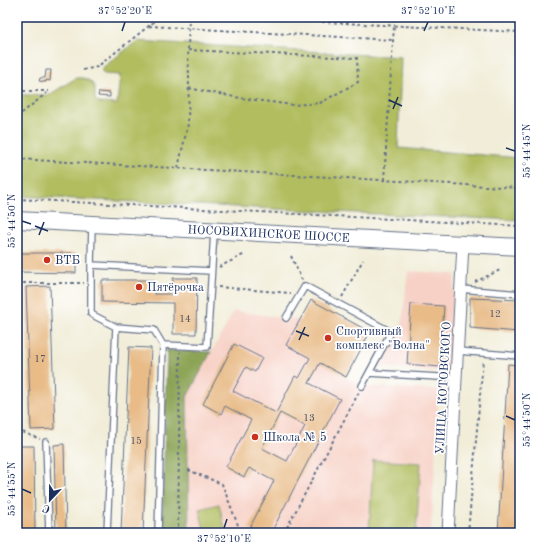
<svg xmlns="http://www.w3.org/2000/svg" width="537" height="550" viewBox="0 0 537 550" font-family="'Old Standard TT',serif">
	<rect width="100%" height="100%" fill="#fff"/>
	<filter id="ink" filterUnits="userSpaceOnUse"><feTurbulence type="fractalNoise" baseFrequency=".025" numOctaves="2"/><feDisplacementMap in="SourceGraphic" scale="8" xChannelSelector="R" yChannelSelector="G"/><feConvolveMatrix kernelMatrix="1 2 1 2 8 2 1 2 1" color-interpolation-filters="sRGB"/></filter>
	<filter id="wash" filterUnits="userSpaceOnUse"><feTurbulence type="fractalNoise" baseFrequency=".012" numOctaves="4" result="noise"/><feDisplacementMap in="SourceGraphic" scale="16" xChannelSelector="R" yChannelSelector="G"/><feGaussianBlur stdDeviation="0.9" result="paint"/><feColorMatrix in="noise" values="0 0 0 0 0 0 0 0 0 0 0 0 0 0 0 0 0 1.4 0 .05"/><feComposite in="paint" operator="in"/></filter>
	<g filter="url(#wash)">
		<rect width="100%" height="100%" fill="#f1edd8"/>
		<path fill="#f7d1c6" d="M408 271 455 274 449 372 380 367 402 324Z
			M234 311 300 320 287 345 362 386 439 390 431 533H189L187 397Z"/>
		<path fill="#b1bd5f" stroke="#66765e" d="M137 41 401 57 398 148 520 158V220L396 215 17 196V95H49L76 78H83L90 81 95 87V100L100 103 117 104 120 75 104 74 101 69Z
			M373 460 421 463 416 533H369Z
			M219 504 226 533H205L199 509Z"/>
		<path fill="#8ca456" stroke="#546a5a" d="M167 350 211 352 187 397 189 533H162Z"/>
		<g id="blocks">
			<path fill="#e8bb87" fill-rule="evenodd" d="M46 70H51L50 81 46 80V82L39 81 40 78H45Z
				M99 92 110 93V97L98 96Z
				M17 253H76V273L17 272Z
				M173 278H197L196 334H173V303L102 302V280H154V294H173Z
				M50 286 55 429 31 430 26 287Z
				M470 298 520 300V326L519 332 470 328Z
				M311 300 370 332 346 377 320 363 309 383 340 399 271 533H257L249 529 274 481 249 468 244 477 226 467 251 420 225 406 221 414 203 404 234 344 262 358 255 372 246 367 233 391 276 413 295 376 299 378 310 358 286 345ZM280 413 305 426 287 461 262 448Z
				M411 304 444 306 440 367 407 364Z
				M129 347 151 348 143 533H121Z
				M508 364 520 365V533H498Z
				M64 444 66 533H56L54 445Z
				M17 446H34L35 533H17Z"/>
		</g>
	</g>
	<g filter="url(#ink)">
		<use href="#blocks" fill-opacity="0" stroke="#667289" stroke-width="1"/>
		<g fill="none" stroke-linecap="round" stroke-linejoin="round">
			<g stroke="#667289" stroke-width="8">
				<path id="lane" d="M92 225 91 265V314L116 327 107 533
					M91 265 211 271
					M460 289 520 294
					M286 318 305 286 391 332 362 386
					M116 327 154 330 163 345 158 533
					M163 345 207 347 214 232
					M457 351 520 356
					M369 373 456 378
					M46 442 49 533"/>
			</g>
			<g stroke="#667289" stroke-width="13">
				<path id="street" d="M448 533 463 244"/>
			</g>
			<g stroke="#667289" stroke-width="18">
				<g id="secondary">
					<path id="s1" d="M17 220 520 247"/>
				</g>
			</g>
			<path stroke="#667289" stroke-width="2" stroke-dasharray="3 3" stroke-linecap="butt" d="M226 17 520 32
				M149 26 393 40
				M188 50 357 58 358 82 320 103 293 105 240 98 188 88
				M83 70 97 67 160 17
				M17 91H49
				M17 117 49 91
				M17 159 520 188
				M178 168 188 124 189 79 188 50 189 17
				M384 180 394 26
				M17 199 520 226
				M291 256 302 280
				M219 267 245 254
				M475 282 502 269
				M17 283H84
				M218 287 291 293
				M342 297 363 260
				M17 430 40 439
				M188 470 222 484 241 533
				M178 533 180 352
				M284 533 359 392
				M468 533 483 360"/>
			<use href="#lane" stroke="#fff" stroke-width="5.5"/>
			<use href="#street" stroke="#fff" stroke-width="11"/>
			<use href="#secondary" stroke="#fff" stroke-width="16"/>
		</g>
	</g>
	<path fill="none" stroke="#1b2f5e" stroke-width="1.5" d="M122 31 125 22M424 31 428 22M389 100 402 106M393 109 398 97M506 148 515 151M22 221 31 224M35 226 48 231M39 235 44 222M296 331 309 336M299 340 305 327M506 416 515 420M22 489 31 493M224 528 227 519"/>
	<g fill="#c8321e" stroke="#fff" stroke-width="1.5">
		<circle cx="47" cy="260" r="4"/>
		<circle cx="139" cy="287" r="4"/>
		<circle cx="328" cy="338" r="4"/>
		<circle cx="255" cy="437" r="4"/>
	</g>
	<g text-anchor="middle" stroke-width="3.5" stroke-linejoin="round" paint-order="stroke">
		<g font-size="10" fill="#4e5268">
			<text x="495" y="317">12</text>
			<text x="185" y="322">14</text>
			<text x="40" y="362">17</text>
			<text x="309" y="421">13</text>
			<text x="136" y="444">15</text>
		</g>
		<g font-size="12" fill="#1b2f5e" stroke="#fff">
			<text dy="4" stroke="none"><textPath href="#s1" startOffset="252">НОСОВИХИНСКОЕ ШОССЕ</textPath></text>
			<text transform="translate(443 388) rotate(-87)" y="4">УЛИЦА КОТОВСКОГО</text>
		</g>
		<g font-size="12" fill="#1b2f5e" stroke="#fff" text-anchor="start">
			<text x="55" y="264">ВТБ</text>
			<text x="147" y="291">Пятёрочка</text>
			<text x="336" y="335">Спортивный<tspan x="336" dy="14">комплекс "Волна"</tspan></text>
			<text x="263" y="441">Школа № 5</text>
		</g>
	</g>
	<rect width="537" height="550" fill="none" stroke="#fff" stroke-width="44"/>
	<g transform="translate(50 500) rotate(202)" stroke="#ffffff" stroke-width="3" paint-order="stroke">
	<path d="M0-3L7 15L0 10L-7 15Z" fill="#1b2f5e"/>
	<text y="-6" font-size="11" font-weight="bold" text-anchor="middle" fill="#1b2f5e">С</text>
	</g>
	<rect x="22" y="22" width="493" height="506" fill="none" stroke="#1b2f5e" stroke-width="1.5"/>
	<g font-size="10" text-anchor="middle" fill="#1b2f5e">
		<text x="125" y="14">37°52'20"E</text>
		<text x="428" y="14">37°52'10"E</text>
		<text transform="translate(526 151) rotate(-90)" y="4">55°44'45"N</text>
		<text transform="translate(11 221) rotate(-90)" y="4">55°44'50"N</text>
		<text transform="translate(526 420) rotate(-90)" y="4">55°44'50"N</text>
		<text transform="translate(11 489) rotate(-90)" y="4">55°44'55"N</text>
		<text x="224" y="542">37°52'10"E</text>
	</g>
</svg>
